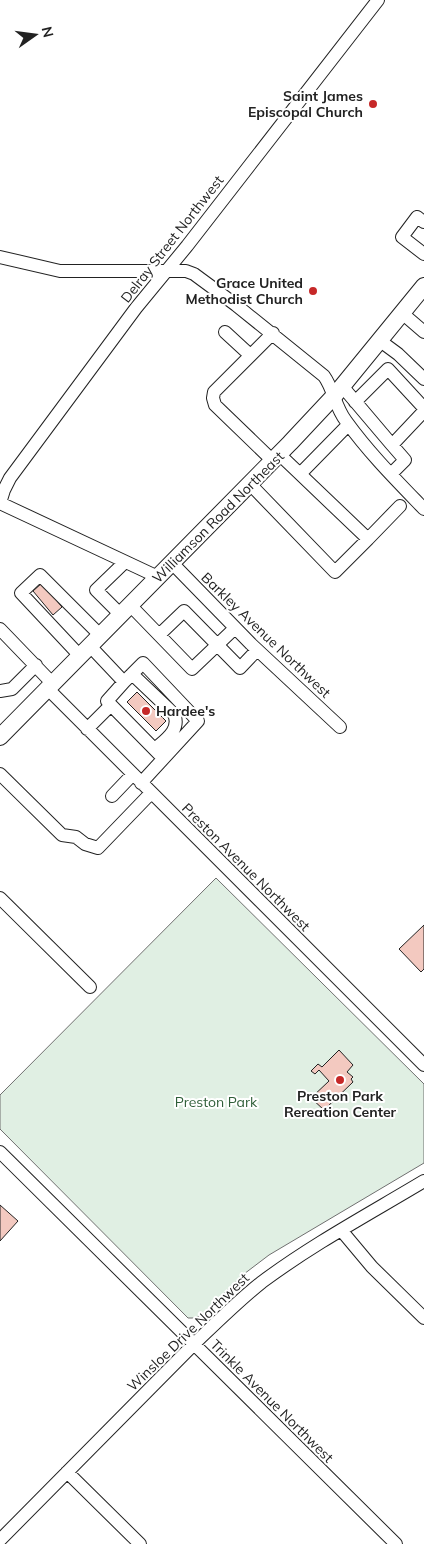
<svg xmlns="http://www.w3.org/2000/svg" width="424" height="1544" viewBox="0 0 424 1544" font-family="Mulish,sans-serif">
	<rect width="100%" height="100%" fill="#fff"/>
	<path fill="#e0efe3" stroke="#6f6f6f" d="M216 878 424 1084V1163L269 1255 244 1274 202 1315 195 1318H188L0 1129V1095Z"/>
	<path fill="#f3c9c0" stroke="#222" d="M42 583 62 607 53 615 33 591Z
		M137 692 166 721 156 731 127 702Z
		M424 925V969L421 972 399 949Z
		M339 1050 353 1065 347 1072 353 1077 351 1079 353 1082 324 1110 311 1098 329 1081 319 1070 315 1074 311 1071 318 1064 322 1067Z
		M0 1205 18 1221 0 1241Z"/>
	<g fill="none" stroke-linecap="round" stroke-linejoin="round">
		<g stroke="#222" stroke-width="14">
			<path id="minor" d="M424 222 417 217 402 237 424 254
				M0 257 60 271H186L194 274 236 305 324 376C334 390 335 407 346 421 369 453 397 481 424 509
				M402 313 424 332
				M225 332 250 355
				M379 340 398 354 424 379
				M342 386 392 445 424 411
				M355 402 388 369 424 408
				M348 425 300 474 368 539 400 506
				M279 454 300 474
				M273 461 215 405 213 398 214 392 273 333
				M391 474 405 460 392 445
				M250 484 335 572 368 539
				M0 503 4 490 10 478 136 308 187 246 378 0
				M0 503 158 577
				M172 563 251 644 340 727
				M130 605 192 669 235 628
				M121 615 96 590 125 562
				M0 629 53 684
				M159 635 184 611 240 668 257 650
				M90 646 124 682 143 663 198 721 141 783
				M80 656 21 593 40 575 100 635
				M132 674 174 714C181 730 165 740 155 749
				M124 682 107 701 163 758
				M48 689 424 1065
				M0 691 12 689 36 665
				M87 729 111 705
				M0 774 62 835 76 837 85 844 98 848 151 793
				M112 796 133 774
				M0 898 90 987
				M0 1152 396 1544
				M341 1230 372 1267 424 1318
				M67 1472 140 1544
				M0 1540 194 1344C216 1323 238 1301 262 1282 313 1244 369 1214 424 1181"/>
		</g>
		<g stroke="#222" stroke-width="18">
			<path id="major" d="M0 737 290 443 335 395 424 286"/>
		</g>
		<use href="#minor" stroke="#fff" stroke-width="12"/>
		<use href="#major" stroke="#fff" stroke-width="16"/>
	</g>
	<g fill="#c62828" stroke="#fff" stroke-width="2">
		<circle cx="373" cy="104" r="5"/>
		<circle cx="313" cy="291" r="5"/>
		<circle cx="146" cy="711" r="5"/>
		<circle cx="340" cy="1080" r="5"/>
	</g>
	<g text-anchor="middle" stroke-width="4" stroke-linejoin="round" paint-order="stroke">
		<g font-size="14" font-weight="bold" fill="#222" stroke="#fff" text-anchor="end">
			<text x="363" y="101">Saint James<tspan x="363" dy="16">Episcopal Church</tspan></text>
			<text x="303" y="288">Grace United<tspan x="303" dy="16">Methodist Church</tspan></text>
			<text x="156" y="716" text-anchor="start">Hardee's</text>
			<text x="340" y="1101" text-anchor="middle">Preston Park<tspan x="340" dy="16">Rereation Center</tspan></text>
		</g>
		<g font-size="14" fill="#222" stroke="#fff">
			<text transform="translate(172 239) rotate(-52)" y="5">Delray Street Northwest</text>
			<text transform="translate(218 517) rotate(-45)" y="5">Williamson Road Northeast</text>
			<text transform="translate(266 635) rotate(44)" y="5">Barkley Avenue Northwest</text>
			<text transform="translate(246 867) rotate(45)" y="5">Preston Avenue Northwest</text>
			<text transform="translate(188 1332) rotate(-44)" y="5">Winsloe Drive Northwest</text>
			<text transform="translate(272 1401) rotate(45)" y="5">Trinkle Avenue Northwest</text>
		</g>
		<g font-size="14" fill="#2f5e38" stroke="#fff">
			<text x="216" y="1107">Preston Park</text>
		</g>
	</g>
	<g transform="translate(35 35) rotate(76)" stroke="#ffffff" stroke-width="4" paint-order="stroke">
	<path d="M0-4L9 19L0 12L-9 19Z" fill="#222222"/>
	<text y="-8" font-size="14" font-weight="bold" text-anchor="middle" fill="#222222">N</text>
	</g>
</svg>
